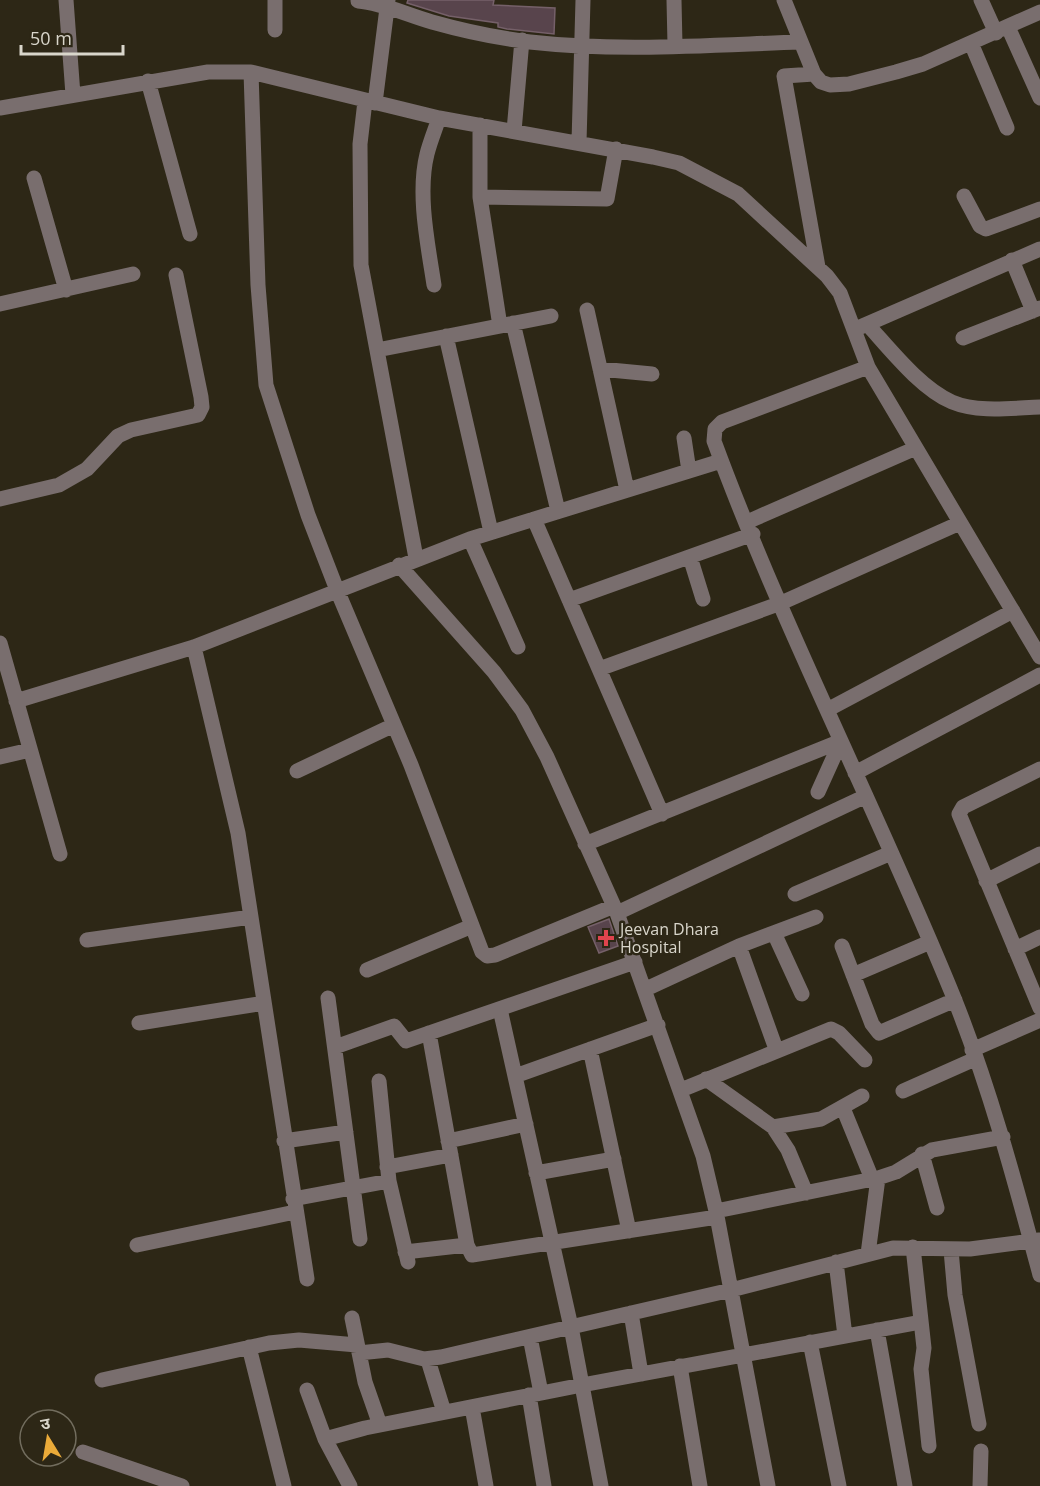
<svg xmlns="http://www.w3.org/2000/svg" width="1040" height="1486" viewBox="0 0 1040 1486" font-family="'Open Sans','Noto Sans Devanagari',sans-serif">
	<rect width="100%" height="100%" fill="#2d2716"/>
	<path fill="#58444c" stroke="#756069" stroke-width="1.5" d="M408 0H494L493 5 555 8 554 34 507 29 498 27V23L449 16 407 3Z
		M609 919 618 946 599 953 588 927Z"/>
	<g fill="none" stroke-linecap="round" stroke-linejoin="round">
		<path stroke="#796e6e" stroke-width="15" d="M66 0 73 95
			M674 0 675 45
			M784 0 814 74 821 82 830 85 849 84 896 72 923 64 1040 12
			M981 0 996 33
			M358 1C383 3 407 15 432 22 464 31 497 38 530 42 619 52 711 45 800 42
			M1008 27 1040 98
			M275 30V0
			M971 43 1007 128
			M251 72 258 285 266 385 308 515 337 590 411 765 482 952 487 956 495 955 614 906
			M814 74 784 76 818 267
			M148 81 190 234
			M365 101 360 144 361 265 416 558
			M375 103 388 0
			M0 108 208 72H251L439 118 653 157 679 163 738 194 827 276 840 293 868 367 1040 657
			M480 125V197L500 326
			M514 131 522 40
			M579 142 583 0
			M34 178 66 290
			M964 196 980 226 986 229 1040 209
			M480 197 607 199 616 149
			M1012 260 1033 311
			M434 285C428 245 417 194 427 154 430 142 435 130 439 118
			M0 304 133 274
			M587 310 627 490
			M513 323 558 511
			M867 324C890 349 920 388 952 402 978 413 1013 408 1040 407
			M858 328 1040 249
			M446 336 491 532
			M963 338 1040 308
			M377 350 551 316
			M868 367 722 422 715 429 714 441C784 631 878 811 954 998 990 1088 1015 1182 1040 1275
			M600 369 652 374
			M684 438 689 471
			M0 499 59 485 87 469 118 436 131 430 198 415 202 407 201 397 176 275
			M534 519 662 814
			M747 522 916 448
			M470 539 518 647
			M690 557 703 599
			M399 565 494 672 522 710 547 757 617 913 703 1156 716 1211 768 1486
			M569 600 753 534
			M0 643 60 854
			M194 647 238 833 307 1279
			M599 669 781 603 960 523
			M16 701 194 647 470 539 721 461
			M827 710 1013 611
			M0 757 30 750
			M1040 769 963 807 959 814 1040 1008
			M297 771 394 725
			M855 773 1040 675
			M818 792 841 741
			M585 844 841 741
			M986 881 1040 854
			M795 894 891 853
			M617 913 866 796
			M774 933 802 994
			M87 940 251 917
			M739 946 776 1049
			M842 946 872 1024 879 1033 955 1000
			M1015 949 1040 937
			M367 970 472 926
			M853 975 930 942
			M646 989 739 946 816 917
			M328 998 360 1239
			M500 1009 571 1327 601 1486
			M139 1023 264 1003
			M429 1033 467 1245 472 1255 717 1217
			M335 1047 394 1026 406 1041 635 962
			M590 1049 629 1231
			M972 1050 1040 1020
			M515 1076 658 1025
			M706 1079 773 1127 788 1150 806 1193
			M379 1081 389 1181 408 1262
			M681 1090 831 1029 839 1033 865 1060
			M903 1091 975 1059
			M843 1108 872 1179
			M773 1127 821 1119 862 1096
			M284 1141 346 1132
			M448 1141 526 1124
			M922 1154 937 1208
			M387 1167 451 1155
			M536 1173 614 1159
			M293 1199 389 1181
			M716 1211 878 1178 896 1172 932 1150 1003 1137
			M137 1245 295 1212
			M913 1247 924 1348 921 1369 929 1446
			M951 1250 955 1295 979 1424
			M405 1252 467 1245
			M868 1254 878 1178
			M836 1262 845 1336
			M631 1313 641 1374
			M352 1318 365 1382 380 1425
			M877 1330 905 1486
			M530 1337 541 1393
			M810 1342 839 1486
			M249 1347 284 1486
			M359 1353 388 1350 424 1359 441 1357 731 1290 893 1248 970 1249 1039 1240
			M424 1359 428 1360 444 1412
			M680 1366 700 1486
			M102 1380 269 1343 299 1340 357 1345
			M307 1390 325 1439 350 1486
			M529 1395 544 1486
			M472 1407 486 1486
			M325 1439 365 1428 582 1385 921 1322
			M83 1452 182 1486
			M980 1486 981 1451"/>
	</g>
	<path fill="#e0444e" stroke="#2d2716" stroke-width="2" d="M603 929h6v6h6v6h-6v6h-6v-6h-6v-6h6z"/>
	<g text-anchor="middle" stroke-width="5" stroke-linejoin="round" paint-order="stroke">
		<g font-size="16" fill="#d9d6cb" stroke="#2d2716" text-anchor="start">
			<text x="620" y="935">Jeevan Dhara<tspan x="620" dy="18">Hospital</tspan></text>
		</g>
	</g>
	<g transform="translate(48 1438) rotate(349)"><circle r="28" fill="#2d2716" stroke="#726d5e" stroke-width="1.5"/>
	<path d="M0-4.5L10 22L0 15L-10 22Z" fill="#eaaa39"/>
	<text y="-9" font-size="16" font-weight="bold" text-anchor="middle" fill="#d9d6cb">उ</text>
	</g>
	<path d="M21 45v9h102v-9" fill="none" stroke="#d9d6cb" stroke-width="3"/>
	<text x="30" y="45" font-size="18" fill="#d9d6cb" stroke="#2d2716" stroke-width="4.5" paint-order="stroke">50 m</text>
</svg>
